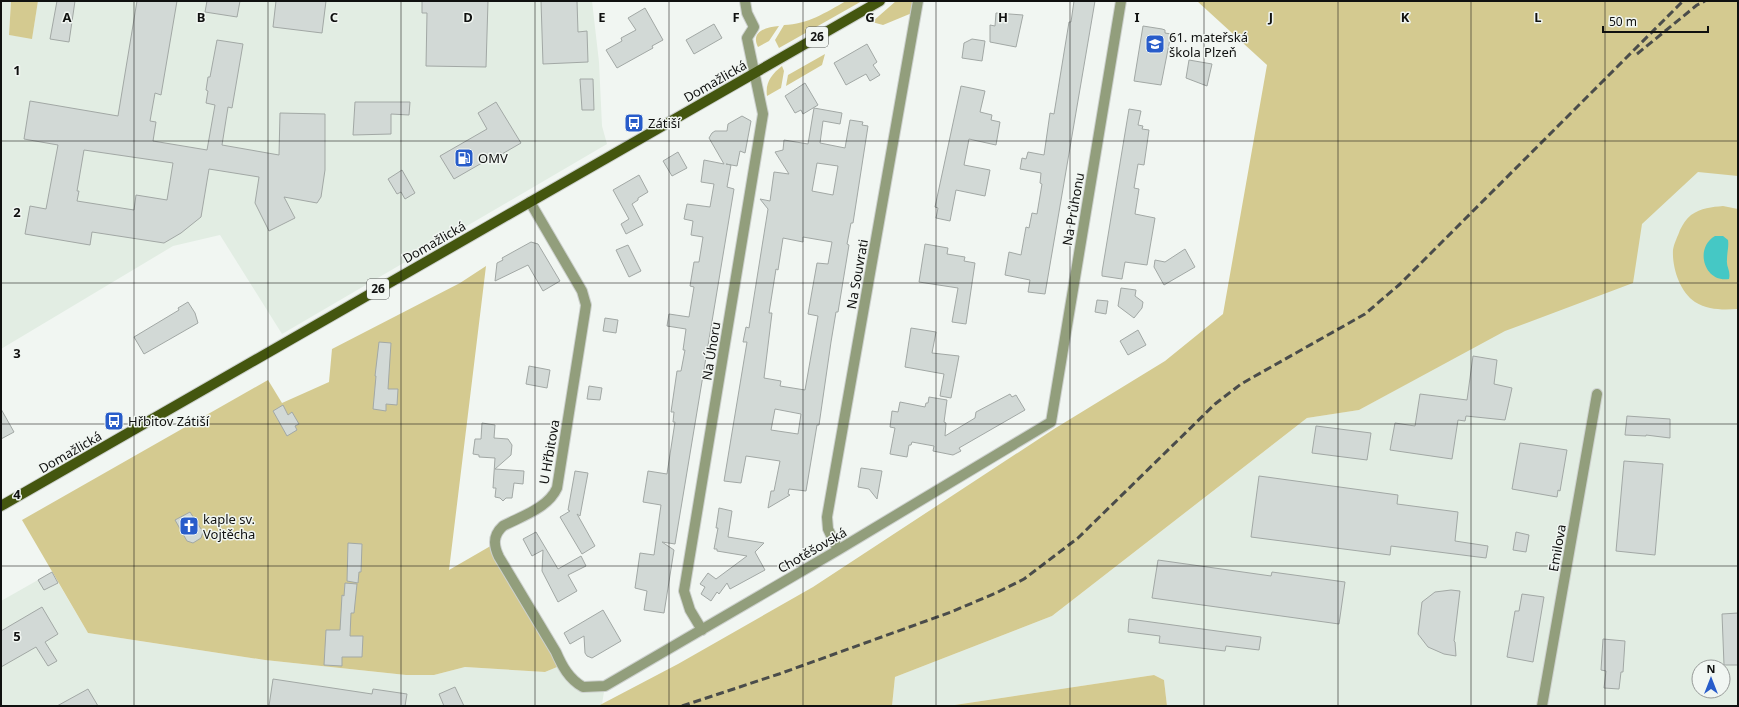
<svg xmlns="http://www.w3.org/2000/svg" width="1739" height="707" viewBox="0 0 1739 707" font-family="'Noto Sans',sans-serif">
	<rect width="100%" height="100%" fill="#f1f6f2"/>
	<path fill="#e2ede3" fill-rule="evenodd" d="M1 1H11L9 35 32 38 38 1H592L599 62 602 126 607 144 282 334 220 235 173 246 1 349Z
		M1738 1V706H1167L1164 680 1154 675 948 706H892L895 677 1052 616 1307 418 1359 410 1408 383ZM1699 667H1723V691H1699Z
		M52 572 88 633 265 660 406 675H434L465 667 545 672 562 665 576 683 605 686 602 704 598 706H1V601Z"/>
	<path fill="#d4ca90" d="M11 1H38L32 39 9 35Z
		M846 1H862L779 48 775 40 784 25C808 24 825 13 846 1Z
		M896 1H912V13L883 25 872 22Z
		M1197 1H1738V176L1698 172 1642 224 1633 283 1505 331 1359 410 1307 418 1052 616 895 677 892 706H598L678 664 813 587 1054 429 1165 361 1223 314 1267 65Z
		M779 26 769 41 758 47C750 31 767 27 779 26Z
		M825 54 822 65 786 86 788 75Z
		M782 66 784 71 781 88 767 96C765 82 772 74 782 66Z
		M1723 206 1738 209 1737 309C1723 310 1708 310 1695 302 1680 292 1672 268 1673 250 1674 243 1678 236 1680 230 1683 224 1686 219 1691 215 1701 208 1712 207 1723 206Z
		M486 266 449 570 494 544 562 665 545 672 465 667 434 675H406L265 660 88 633 22 520 268 380 282 403 329 382 332 349 460 283Z
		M1154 675 1164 680 1167 706H948Z"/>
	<path fill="#45c8c5" d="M1715 236H1723L1728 240C1729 247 1727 252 1727 260 1726 267 1731 271 1729 279 1704 283 1694 248 1715 236Z"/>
	<path fill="#d2d9d6" stroke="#a2a8a5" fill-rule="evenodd" d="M57 1H75L69 42 50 39Z
		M137 1H177L161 95 155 93 150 121 156 122 153 141 207 150 215 105 206 103 208 91 206 90 208 77H210L217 40 243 44 232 108 228 107 222 145 279 155 280 113 325 114V170L321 197 317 203 284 197 295 218 269 231 255 203 259 177 209 169 201 217 181 233 164 243 92 232 90 245 25 234 30 206 46 209 58 145 24 139 30 101 118 116ZM84 150 173 163 167 200 136 195 134 210 77 201 79 191H77Z
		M207 1H240L237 17 205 12Z
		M276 1H326L322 33 273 27Z
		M422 1H488L486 67 426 66 427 13H422Z
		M541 1H577L578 32 587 31 588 62 543 64Z
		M1074 1H1095L1045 294 1028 292 1030 280 1005 275 1009 252 1021 255 1026 227 1029 228 1032 213 1037 214 1042 184 1040 183 1041 173 1020 169 1022 158 1026 159 1028 152 1044 155 1050 113 1054 114 1069 22H1071Z
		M645 8 663 40 652 46 653 48 617 68 606 50 622 41 621 38 636 30 628 18Z
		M996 13 1023 15 1016 47 990 42V25L995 26Z
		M714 24 722 38 694 54 686 40Z
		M1143 26 1162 29 1165 30V33L1171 34 1161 85 1134 81Z
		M972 39 985 41 982 61 962 58 964 43Z
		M867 44 877 62 873 65 880 75 870 81 866 74 846 85 834 63Z
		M1189 60 1212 64 1207 86 1186 78Z
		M580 79H593L594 110H582Z
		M805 83 818 105 803 114 801 110 795 113 785 96Z
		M961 86 985 91 980 112 992 115 991 120 1000 122 996 145 969 139 964 165 990 170 985 196 956 190 950 221 936 218 938 208 935 207Z
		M355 102H410L409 115 391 114V134L353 135Z
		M496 102 521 143 502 154 501 152 454 179 440 156 487 129 478 113Z
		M814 108 842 113 840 124 823 121 820 143 845 148 850 120 863 122 862 125 868 126 853 223H851L847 244 849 245 838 312H836L831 342 819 425H817L806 491 789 489 788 494 790 495 768 508 771 491H774L780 461 746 456 741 483 724 481 747 342H743L746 327 749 328 768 209 760 199 770 201 774 172 789 174 775 152 783 150 784 140 808 144ZM817 163 838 166 833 195 812 191ZM803 237 832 242 828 264 817 263 808 314 818 316 805 390 780 386 781 381 764 378 772 313H769L776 269 778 270 783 238 803 242ZM775 409 801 414 798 434 771 430Z
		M1129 109 1141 111 1138 125 1143 126 1142 129 1149 130 1144 165 1138 164 1134 188 1139 189 1135 214 1155 218 1147 265 1125 262 1122 279 1102 276V272Z
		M742 116 751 121 745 153 740 151 737 166 726 164 731 165 727 187 734 189 675 544 662 542 674 550 664 613 644 610 647 591 635 588 640 553 654 555 661 505 643 502 648 471 667 474 675 422H673L674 412H671L677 371H681L685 350H683L686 329 667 326 669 314 689 317 694 287 690 286 694 262H699L703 237 691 235 693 221 684 219 687 204 710 207 714 184 701 182 704 160 724 164 709 138 712 133 715 131H727L728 124Z
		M678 152 687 168 672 176 663 161Z
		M402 170 415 193 405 199 401 192 397 194 388 179Z
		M639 175 648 192 638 198V200L632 204 643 225 626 234 621 224 629 219 613 190Z
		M531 242 538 244 560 281 543 291 528 265 495 281 497 263 503 260 502 258Z
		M925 244 948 248 947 254 965 257 964 261 975 263 966 324 952 322 958 288 919 282Z
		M628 245 641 271 629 277 616 250Z
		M1185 249 1195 267 1164 285 1154 267 1155 260 1165 262Z
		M1121 288 1136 290 1135 296 1143 302 1142 308 1134 318 1118 306Z
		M1097 300 1108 301 1106 314 1095 312Z
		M188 302 195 313 198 323 144 354 134 337 179 310 178 308Z
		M605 318 618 320 616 333 603 331Z
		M911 328 936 332 932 353 959 356 951 398 940 396 944 374 905 367Z
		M1138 330 1146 345 1128 355 1120 341Z
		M379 342 391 343 388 389H398L397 405 386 404V411L373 409 376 376H375Z
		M1473 356 1497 360 1494 384 1512 388 1505 420 1466 416 1465 421 1458 420 1452 459 1390 450 1395 423 1415 426 1420 394 1467 400Z
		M529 366 550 370 547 388 526 384Z
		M589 386 602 388 600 400 587 399Z
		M1010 394 1012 397 1016 395 1025 410 959 448 961 451 953 455 933 451 934 446 912 442 911 445H909L907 457 890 454 895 428 890 427 892 411 898 412 900 402 925 407 926 403H928L929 397 947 400 944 422 946 423 945 436 975 418 976 412Z
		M283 405 288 415 292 412 299 424 295 426 297 430 287 436 273 411Z
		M1 409 14 432 1 439Z
		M1627 416 1670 419V438L1646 435V436L1625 435Z
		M482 423 495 425 494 438 508 439 512 445 511 455 495 469 524 471 523 484 514 483 512 498H506L503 501 500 498 495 497 496 488H493L495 458 479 457V455L473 454 475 439H481Z
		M1316 426 1371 433 1367 460 1312 453Z
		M1520 443 1567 450 1560 491 1558 490 1557 497 1512 489Z
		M1624 461 1663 464 1655 555 1616 551Z
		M861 468 882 471 877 499 869 489 858 487Z
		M575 471 588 473 580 516 577 514 595 546 582 554 560 517 570 511 568 510Z
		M1259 476 1398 495 1397 504 1458 512 1455 541 1488 546 1486 558 1391 546 1390 555 1251 537Z
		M719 508 732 511 728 537 764 543 755 552 765 570 730 589 727 583 719 594 717 592 711 601 701 594 705 587 700 584 708 573 716 579 747 556 717 551V549H714L718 528H716Z
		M190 512 203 532 201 538 193 543 187 541 175 520Z
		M536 532 558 569 581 556 586 566 568 575 577 591 558 602 542 571 543 550 532 556 523 539Z
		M1516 532 1529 535 1526 552 1513 550Z
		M348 543 362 544 361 572H359L358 583 347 581Z
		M1158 560 1271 576 1272 572 1345 582 1339 624 1152 598Z
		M52 572 58 583 44 590 38 580Z
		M345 583 357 584 354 613H351L350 636H363L362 657H342V666L324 665 326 630H340L342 595 344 596Z
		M1451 590 1460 591 1454 641 1455 642 1456 656 1444 654 1428 647 1418 634 1422 602 1435 592Z
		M1522 594 1544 597 1533 662 1507 657 1515 611H1519Z
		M42 607 58 634 45 642 57 661 48 666 36 647 1 667V631Z
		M603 610 621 641 592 658 587 656 585 653 584 636 570 644 564 633Z
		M1738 613V665H1724L1722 614Z
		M1129 619 1261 637 1259 650 1226 646 1225 651 1159 643 1160 636 1128 632Z
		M1603 639 1625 641 1623 672H1621L1619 689 1604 688 1606 671 1601 670Z
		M273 679 372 694 373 689 407 694 405 706H269Z
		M455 687 464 706H444L439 694Z
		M88 689 98 706H57Z"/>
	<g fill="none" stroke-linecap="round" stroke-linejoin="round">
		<g stroke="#cdd1ce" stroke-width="12">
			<path id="minor" d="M530 202 582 291 586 305 585 312 557 488C548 508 522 516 503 526 493 535 493 545 499 557L556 652C562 666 569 679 583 687L605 686 838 550 1051 422 1121 1
				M838 550 828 529 827 517 918 1
				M702 630 690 610 684 591 763 114 747 38 754 27 747 13 745 1
				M1542 706 1597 394"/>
		</g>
		<g stroke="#cdd1ce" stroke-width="12">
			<path id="primary" d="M1 506 880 1"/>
		</g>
		<use href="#minor" stroke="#929e7c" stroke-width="10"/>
		<use href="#primary" stroke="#44560f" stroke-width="10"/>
		<path stroke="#4a4c4a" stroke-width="3" stroke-dasharray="8 4" stroke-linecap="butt" d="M1637 54 1697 5 1705 1
			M682 706 779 674 951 612 996 593 1024 579 1078 538 1215 404 1241 384 1365 314 1400 284 1683 1"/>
	</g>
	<path fill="none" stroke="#101110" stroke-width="1" stroke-opacity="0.55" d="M134 1V706M268 1V706M401 1V706M535 1V706M669 1V706M803 1V706M936 1V706M1070 1V706M1204 1V706M1338 1V706M1471 1V706M1605 1V706M1 141H1738M1 283H1738M1 424H1738M1 566H1738"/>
	<defs>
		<g id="school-square" transform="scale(1)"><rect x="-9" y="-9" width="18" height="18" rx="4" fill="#285cca" stroke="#f1f6f2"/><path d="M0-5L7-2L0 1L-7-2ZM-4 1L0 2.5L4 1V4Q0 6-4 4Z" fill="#fff"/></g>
		<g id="bus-square" transform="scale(1)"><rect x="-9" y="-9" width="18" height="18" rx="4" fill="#285cca" stroke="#f1f6f2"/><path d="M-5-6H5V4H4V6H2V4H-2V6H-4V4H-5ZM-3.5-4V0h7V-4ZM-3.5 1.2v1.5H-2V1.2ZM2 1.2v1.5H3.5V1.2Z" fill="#fff"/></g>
		<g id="fuel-square" transform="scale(1)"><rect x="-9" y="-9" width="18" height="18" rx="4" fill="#285cca" stroke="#f1f6f2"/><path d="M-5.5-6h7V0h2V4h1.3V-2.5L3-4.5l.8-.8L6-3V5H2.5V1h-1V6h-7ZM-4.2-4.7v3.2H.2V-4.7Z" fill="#fff"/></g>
		<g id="church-square" transform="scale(1)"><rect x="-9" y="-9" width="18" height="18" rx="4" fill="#285cca" stroke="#f1f6f2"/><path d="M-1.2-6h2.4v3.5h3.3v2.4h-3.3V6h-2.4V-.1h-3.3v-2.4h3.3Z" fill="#fff"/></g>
	</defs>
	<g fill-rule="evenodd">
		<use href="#school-square" x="1155" y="44"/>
		<use href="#bus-square" x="634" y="123"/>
		<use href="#fuel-square" x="464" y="158"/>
		<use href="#bus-square" x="114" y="421"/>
		<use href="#church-square" x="189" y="526"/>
	</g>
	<g text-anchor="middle" stroke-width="3" stroke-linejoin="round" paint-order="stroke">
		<g fill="#f1f6f2" stroke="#545654" stroke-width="1">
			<rect x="806" y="27" width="22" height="20" rx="3"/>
			<rect x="367" y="279" width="22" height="20" rx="3"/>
		</g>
		<g font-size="12" font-weight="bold" fill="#101110">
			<text x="817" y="41">26</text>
			<text x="378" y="293">26</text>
		</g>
		<g font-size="13" fill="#101110" stroke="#f1f6f2" text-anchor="start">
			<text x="1169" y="42">61. mateřská<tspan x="1169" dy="15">škola Plzeň</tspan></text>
			<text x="648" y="128">Zátiší</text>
			<text x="478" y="163">OMV</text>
			<text x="128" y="426">Hřbitov Zátiší</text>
			<text x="203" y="524">kaple sv.<tspan x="203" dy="15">Vojtěcha</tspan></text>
		</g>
		<g font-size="13" fill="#101110" stroke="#f1f6f2">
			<text transform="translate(715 81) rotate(-30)" y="5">Domažlická</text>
			<text transform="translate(1073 209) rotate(-80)" y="5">Na Průhonu</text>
			<text transform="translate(434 242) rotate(-30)" y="5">Domažlická</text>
			<text transform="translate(857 274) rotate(-80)" y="5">Na Souvrati</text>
			<text transform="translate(711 351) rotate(-81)" y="5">Na Úhoru</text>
			<text transform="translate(70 452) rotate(-30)" y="5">Domažlická</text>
			<text transform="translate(549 452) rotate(-80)" y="5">U Hřbitova</text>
			<text transform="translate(1557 548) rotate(-80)" y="5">Emilova</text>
			<text transform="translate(812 550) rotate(-30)" y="5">Chotěšovská</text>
		</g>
	</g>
	<g font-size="13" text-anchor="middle" font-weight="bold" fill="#101110" stroke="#f1f6f2" stroke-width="3" stroke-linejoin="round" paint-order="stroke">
		<text x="67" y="22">A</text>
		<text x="201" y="22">B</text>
		<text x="334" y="22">C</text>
		<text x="468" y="22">D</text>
		<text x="602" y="22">E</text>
		<text x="736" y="22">F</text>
		<text x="870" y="22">G</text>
		<text x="1003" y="22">H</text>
		<text x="1137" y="22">I</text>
		<text x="1271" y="22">J</text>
		<text x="1405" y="22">K</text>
		<text x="1538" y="22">L</text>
		<text x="17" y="75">1</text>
		<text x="17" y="217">2</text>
		<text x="17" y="358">3</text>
		<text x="17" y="499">4</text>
		<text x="17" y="641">5</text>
	</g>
	<rect width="1739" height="707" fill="none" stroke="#101110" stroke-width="4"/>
	<g transform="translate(1711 679)"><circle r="19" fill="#f1f6f2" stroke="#979a98"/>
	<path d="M0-3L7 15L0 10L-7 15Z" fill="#285cca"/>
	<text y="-6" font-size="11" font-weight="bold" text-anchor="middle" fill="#101110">N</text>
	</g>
	<path d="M1603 26v6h105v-6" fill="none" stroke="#101110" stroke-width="2"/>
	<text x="1609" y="26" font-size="12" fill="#101110" stroke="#f1f6f2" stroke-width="3" paint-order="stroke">50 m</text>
</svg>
